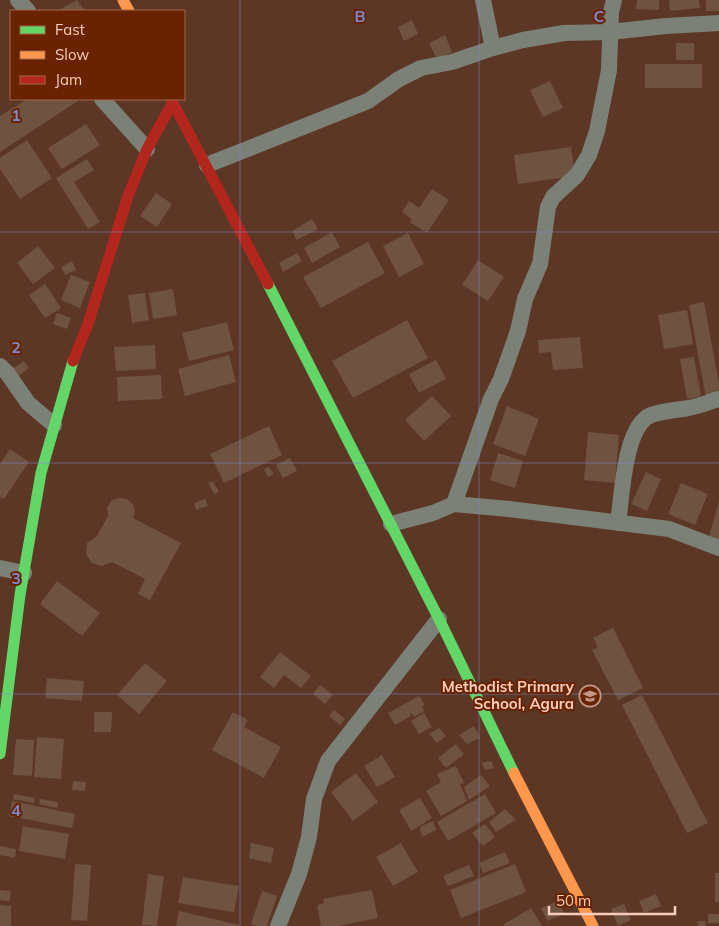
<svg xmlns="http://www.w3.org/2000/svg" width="719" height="926" viewBox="0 0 719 926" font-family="Mulish,sans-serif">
	<rect width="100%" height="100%" fill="#5d3725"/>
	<path fill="#6f5240" d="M77 0 85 11H57Z
		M637 0H659V10L636 9Z
		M669 0H699L700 8 670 11Z
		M706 0H719V11H706Z
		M412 20 418 34 404 41 398 27Z
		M445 35 452 52 437 59 429 43Z
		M676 43H694V60H676Z
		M645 64H702V88H645Z
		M550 81 563 108 543 117 530 90Z
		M27 99H81L0 152V116Z
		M86 124 100 145 62 169 48 148Z
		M27 140 52 178 20 199 0 169V158Z
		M571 147 575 176 518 184 514 155Z
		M87 159 94 170 74 182 100 222 88 229 56 178Z
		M432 189 449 200 427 233 410 222 412 219 402 212 409 201 419 208Z
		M156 193 172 204 157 227 140 216Z
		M312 219 318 229 297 240 292 231Z
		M332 232 340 247 312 263 304 248Z
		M408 233 424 264 399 277 383 246Z
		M368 242 385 273 321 308 303 277Z
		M38 246 55 268 33 284 17 263Z
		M297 253 302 261 283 272 279 263Z
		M478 260 504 277 488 301 462 285Z
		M72 261 76 270 65 275 61 267Z
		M71 275 90 282 80 308 61 300Z
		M45 284 61 308 45 318 29 295Z
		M173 289 177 315 153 319 149 293Z
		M145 293 149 320 132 323 128 295Z
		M704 302 719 384V396L706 398 689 305Z
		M687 310 693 344 664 349 658 315Z
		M57 313 71 318 67 329 53 324Z
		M407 320 428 358 353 398 332 361Z
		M227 322 234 350 189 361 182 333Z
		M580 337 583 368 553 370 551 352 539 353 538 340Z
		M155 345 156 369 116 371 114 347Z
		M229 355 236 382 185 396 178 369Z
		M694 357 701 396 687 399 680 359Z
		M436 360 446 379 419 393 409 374Z
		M24 361 29 368 17 377 12 369Z
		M161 375 162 399 118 401 117 377Z
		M432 396 451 416 424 441 405 420Z
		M507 406 539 419 525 456 493 444Z
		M269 426 282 455 224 483 210 454Z
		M588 432 619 435 615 483 584 480Z
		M10 449 29 462 4 499 0 497V464Z
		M498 453 523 461 515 488 490 480Z
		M290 458 297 471 283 478 276 465Z
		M269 467 274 474 268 477 264 469Z
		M646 472 661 479 647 511 631 504Z
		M213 481 219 492 214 494 208 483Z
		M681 483 708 494 695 525 668 514Z
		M119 498 127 499 133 504 135 512 133 518 181 543 150 600 138 594 145 579 112 562 102 566 92 563 86 554 87 543 97 536 108 516 107 507 112 500Z
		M205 499 208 506 196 510 194 503Z
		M719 502V542L708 539Z
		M57 581 100 613 82 636 40 604Z
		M613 628 643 688 618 700 592 650 598 647 593 638Z
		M280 652 311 676 301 688 284 675 274 688 260 677Z
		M145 663 167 681 139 714 117 695Z
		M47 678 84 681 82 701 45 698Z
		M320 685 333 695 325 704 313 694Z
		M642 695 708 823 687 833 622 705Z
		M419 696 425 705 422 707 424 711 414 717 411 713H410L411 716 395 725 388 713Z
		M334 710 345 719 340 725 329 716Z
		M94 712H112L111 732H94Z
		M233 712 248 720 244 727 281 747 264 778 212 750Z
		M424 713 432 727 419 734 411 721Z
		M474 726 480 738 467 744 459 735Z
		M439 728 446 736 437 743 429 734Z
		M37 737 64 739 61 779 34 777Z
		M16 739 34 740 32 776 13 775Z
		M456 744 464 754 446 768 438 758Z
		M382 755 395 777 377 787 364 766Z
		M491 761 494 768 485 770 482 763Z
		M456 766 464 783 460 784 467 801 441 816 426 791 441 782 437 774Z
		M356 773 378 802 353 821 331 792Z
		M481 775 490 786 469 800 464 787Z
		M73 781 86 782 85 791 72 790Z
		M14 794 35 798 34 803 13 799Z
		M485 794 496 813 448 841 437 822Z
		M420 798 432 818 411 831 399 810Z
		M40 799 58 802 57 808 39 804Z
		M12 801 75 814 72 828 9 816Z
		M505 809 516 820 496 832 489 822Z
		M433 821 436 830 422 837 420 827Z
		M485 824 495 837 483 846 472 833Z
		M23 826 69 834 65 859 19 851Z
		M251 843 274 848 271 863 249 858Z
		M401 843 418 872 393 886 376 857Z
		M0 846 16 849 15 858 0 855Z
		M505 852 510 863 483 873 479 863Z
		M75 864 91 865 87 921 71 920Z
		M515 864 526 892 461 918 450 890Z
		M469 865 474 876 448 886 443 876Z
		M715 873H719V902H715Z
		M148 874 164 876 157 926 142 925Z
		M183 877 239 886 234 912 178 903Z
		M0 890 11 891 10 901 0 900Z
		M372 890 378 918 338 926H321L317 905 324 903 323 899Z
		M262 891 277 896 267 926H257L251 924Z
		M656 894 661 906 644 913 639 901Z
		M558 901 564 914 547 921 541 908Z
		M624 904 631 920 618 926 611 909Z
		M0 905 11 906V926H0Z
		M531 908 542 926H505L504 924Z
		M179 911 239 925V926H176Z
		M708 914H719V923H708Z
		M697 921H705L706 926H698Z"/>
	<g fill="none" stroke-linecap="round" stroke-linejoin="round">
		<path stroke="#7c8178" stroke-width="16" d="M18 0 28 11
			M483 0 493 48
			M102 99 147 149
			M207 165 368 101 399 79 421 68 452 62 493 48 523 40 564 33 610 32 666 26 719 23
			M0 366 8 374 28 403 54 425
			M454 504 491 399 501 379 518 331 525 299 540 264 548 207 553 197 577 175 589 155 597 131 609 70 611 12 614 0
			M618 523C622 497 624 426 651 415 663 411 677 410 689 408 699 406 709 402 719 399
			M391 524 433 513 454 504 509 509 669 529 719 548
			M0 568 24 573
			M278 926 299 874 309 837 314 799 328 761 439 619"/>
		<path stroke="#63d668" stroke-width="11" d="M268 284 439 619 514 773
			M0 754 20 595 41 473 73 361"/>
		<path stroke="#ff974d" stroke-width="11" d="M123 0 129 11
			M514 773 593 926"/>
		<path stroke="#b3261e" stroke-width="11" d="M171 99 268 284
			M73 361 88 324 128 196 147 149 173 102"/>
	</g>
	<path fill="none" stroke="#7f87cb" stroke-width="1" stroke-opacity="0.55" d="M240 0V926M479 0V926M0 232H719M0 463H719M0 694H719"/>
	<defs>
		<g id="school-ring" transform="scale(1.125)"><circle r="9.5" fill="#692300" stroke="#c19887" stroke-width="1.5"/><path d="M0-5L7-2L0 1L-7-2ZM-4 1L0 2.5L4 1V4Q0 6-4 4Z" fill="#c19887"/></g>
	</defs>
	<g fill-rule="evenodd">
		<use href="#school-ring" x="590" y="696"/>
	</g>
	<g text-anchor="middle" stroke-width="4" stroke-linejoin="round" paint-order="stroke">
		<g font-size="15" font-weight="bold" fill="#f7ccbc" stroke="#692300" text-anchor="end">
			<text x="574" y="692">Methodist Primary<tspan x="574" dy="17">School, Agura</tspan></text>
		</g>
	</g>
	<g font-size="16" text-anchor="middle" font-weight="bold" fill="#7f87cb" stroke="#692300" stroke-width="4" stroke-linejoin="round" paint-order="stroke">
		<text x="360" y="22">B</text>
		<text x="599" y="22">C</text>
		<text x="16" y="121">1</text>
		<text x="16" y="353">2</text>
		<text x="16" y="584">3</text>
		<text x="16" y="816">4</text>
	</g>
	<rect x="10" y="10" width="175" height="90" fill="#692300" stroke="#a2674b"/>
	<rect x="20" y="26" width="25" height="8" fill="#63d668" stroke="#a2674b"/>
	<text x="55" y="35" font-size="15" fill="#f7ccbc">Fast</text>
	<rect x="20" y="51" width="25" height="8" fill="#ff974d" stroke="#a2674b"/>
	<text x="55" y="60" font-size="15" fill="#f7ccbc">Slow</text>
	<rect x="20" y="76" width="25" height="8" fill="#b3261e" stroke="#a2674b"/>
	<text x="55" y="85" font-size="15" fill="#f7ccbc">Jam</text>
	<path d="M549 906v8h126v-8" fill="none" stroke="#f7ccbc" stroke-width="2.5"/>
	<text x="556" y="906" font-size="15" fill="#f7ccbc" stroke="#692300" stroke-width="4" paint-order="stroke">50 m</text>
</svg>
